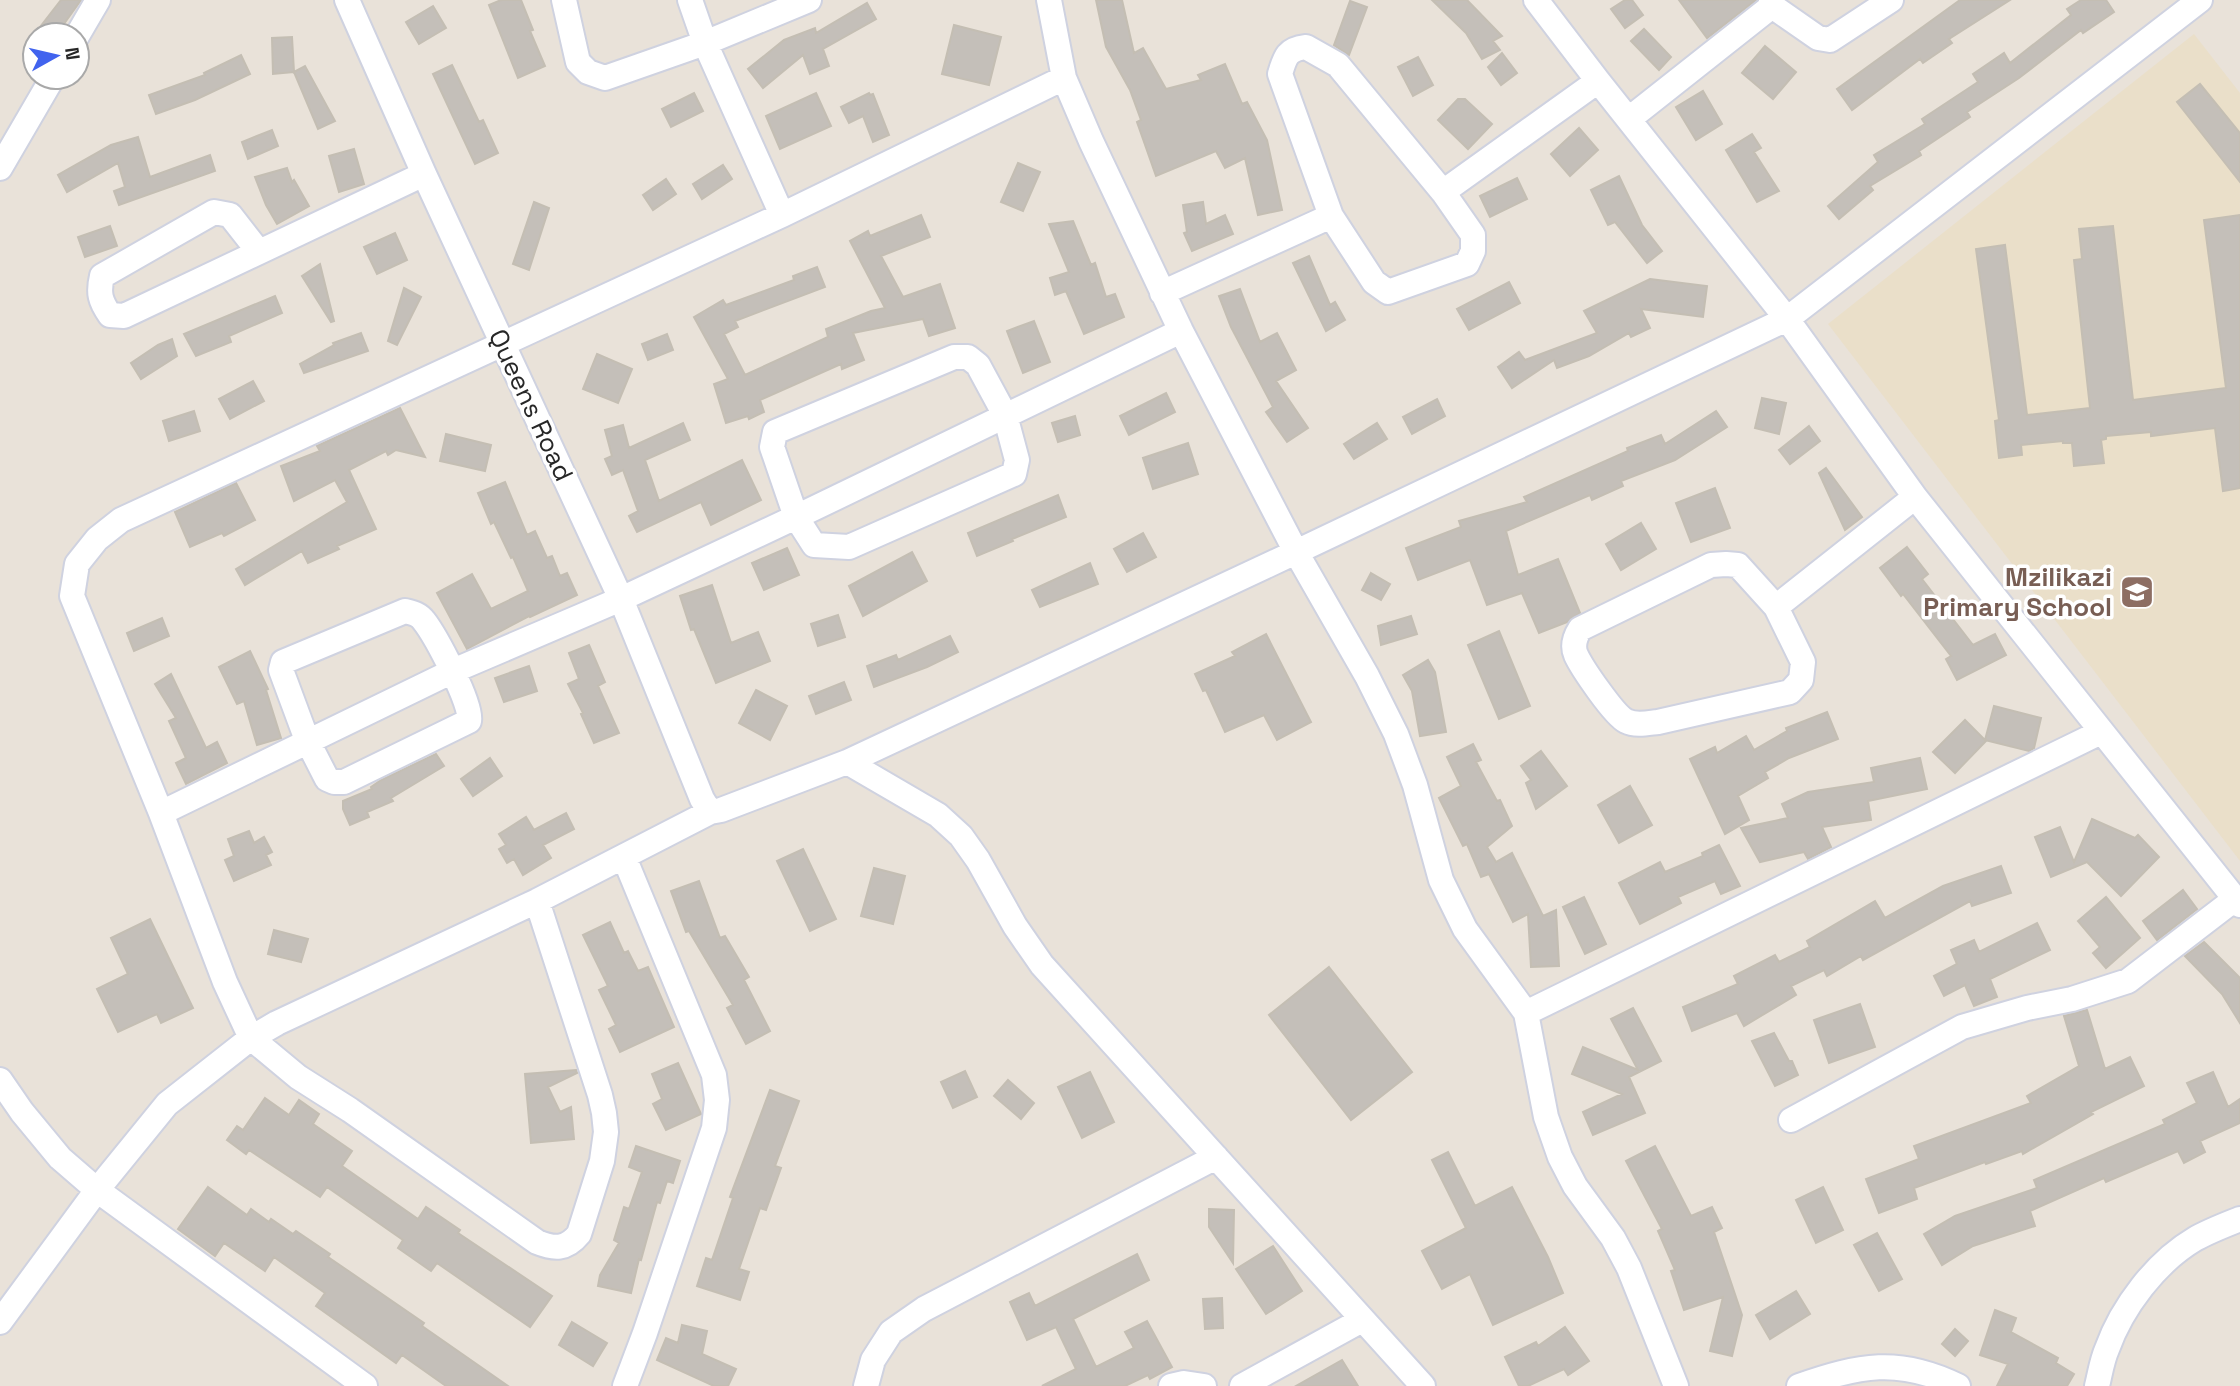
<svg xmlns="http://www.w3.org/2000/svg" width="2240" height="1386" viewBox="0 0 2240 1386" font-family="'Space Grotesk',sans-serif">
	<rect width="100%" height="100%" fill="#e9e2d9"/>
	<path fill="#eadfc9" d="M2194 34 2240 93V861L1828 324Z"/>
	<path fill="#c4bfb9" stroke="#c4beb3" stroke-width="2" d="M61 0H81L56 35H50L40 27Z
		M501 0H521L533 30 530 31 545 66 518 78 489 5Z
		M1096 0H1122L1134 53 1143 48 1166 89 1201 80 1198 75 1225 64 1242 104 1247 102 1267 140 1282 210 1258 215 1245 158 1225 168 1216 151 1156 176 1137 122 1141 120 1130 90 1106 47Z
		M1432 0H1467L1502 36 1493 41 1500 50 1482 59 1466 33Z
		M1625 0H1632L1643 15 1625 28 1611 9Z
		M1679 0H1756L1707 38Z
		M1960 0H2010L1949 39 1952 43 1923 63 1920 59 1852 110 1837 89Z
		M2081 0H2106L2114 12 2083 33 2081 30 2019 78 1967 112 1970 117 1919 151 1921 155 1870 186 1873 190 1839 219 1828 206 1878 162 1874 155 1925 124 1922 119 1978 82 1973 74 2004 53 2010 63 2071 15 2067 9Z
		M1350 1 1367 7 1349 55 1334 45Z
		M867 3 876 19 823 49 829 66 810 74 803 55 763 88 748 69 784 40 815 28 816 33Z
		M433 6 446 28 419 44 406 22Z
		M954 25 1001 37 989 85 942 74Z
		M1644 29 1671 57 1659 70 1631 41Z
		M292 37 294 72 305 66 335 121 318 129 294 72 273 74 272 38Z
		M1765 46 1796 72 1773 99 1742 73Z
		M1502 53 1517 73 1501 85 1488 67Z
		M241 55 250 74 195 100 156 114 149 95 205 75 204 73Z
		M1418 57 1433 85 1413 96 1398 67Z
		M452 65 479 122 483 120 498 153 475 164 433 74Z
		M2200 84 2240 133V182L2177 102Z
		M1703 91 1722 124 1696 140 1676 107Z
		M694 93 703 111 671 127 662 109Z
		M816 93 831 126 780 149 766 116Z
		M869 93 870 95 873 94 889 135 873 142 863 116 849 123 841 107Z
		M1458 99H1465L1492 124 1468 149 1438 120Z
		M1579 128 1598 150 1570 176 1551 154Z
		M272 130 278 146 248 159 242 142Z
		M1752 134 1761 148 1754 152 1779 191 1757 202 1726 150Z
		M138 137 150 177 210 155 215 171 119 205 114 191 125 187 118 163 67 192 58 175 111 145Z
		M354 149 364 184 339 192 329 156Z
		M1018 163 1040 172 1023 211 1001 202Z
		M723 165 732 179 702 199 693 184Z
		M287 168 292 182 294 180 309 206 277 224 266 205 255 177Z
		M1619 176 1642 225 1662 251 1647 263 1615 222 1608 225 1591 190Z
		M1517 178 1527 199 1490 217 1480 196Z
		M666 179 676 194 653 210 643 195Z
		M534 202 549 208 529 270 513 264Z
		M1203 202 1206 224 1225 215 1233 234 1192 251 1184 233 1187 232 1183 205Z
		M921 215 930 237 881 256 903 297 940 284 955 328 929 336 923 319 853 333 864 360 842 369 841 364 760 400 764 412 749 419 748 416 726 423 714 384 728 379 694 317 723 300 726 305 794 280 793 276 817 267 825 287 735 321 738 327 724 334 745 375 828 337 826 329 871 311 885 308 850 241 868 231 870 236Z
		M2240 215V488L2223 491 2215 428 2151 436V432L2106 436V439L2101 440 2104 463 2074 466 2072 443H2063V441L2021 445 2022 455 1999 458 1995 421 1999 420 1976 249 2005 245 2027 415 2090 408 2074 260 2082 259 2079 229 2113 226 2133 400 2226 388 2204 220Z
		M1073 221 1091 265 1095 263 1106 297 1115 294 1124 317 1084 334 1066 291 1055 295 1050 278 1069 272 1049 224Z
		M110 226 117 246 85 257 78 237Z
		M395 233 407 260 377 274 364 247Z
		M1309 256 1330 305 1335 302 1345 320 1326 331 1293 263Z
		M320 264 334 321 331 322 302 276Z
		M1650 279 1707 286 1703 317 1641 309 1650 328 1631 337 1629 333 1589 356 1557 368 1554 360 1512 388 1498 367 1519 352 1525 360 1597 333 1584 311Z
		M1509 282 1520 303 1469 330 1457 309Z
		M404 288 421 297 397 345 388 341Z
		M1240 289 1260 342 1277 333 1296 370 1276 381 1308 428 1287 442 1266 412 1273 407 1231 327 1219 296Z
		M275 296 282 313 229 336 231 342 196 356 184 334Z
		M1034 321 1050 362 1023 373 1007 331Z
		M361 333 368 351 304 373 300 364 334 345 333 343Z
		M667 334 673 350 648 360 642 344Z
		M172 339 177 356 141 379 131 363 158 345Z
		M597 354 632 369 618 403 583 389Z
		M253 381 264 401 230 419 219 399Z
		M1166 393 1175 412 1129 435 1120 416Z
		M1762 398 1786 403 1779 434 1755 428Z
		M1437 399 1445 416 1412 434 1403 417Z
		M400 408 425 457 396 450 388 455 386 451 349 470 376 529 337 546 339 549 308 563 302 551 245 585 236 569 347 502 335 480 294 501 281 466 320 451 317 446Z
		M194 411 200 431 169 441 163 421Z
		M1716 411 1727 427 1675 460 1621 481 1623 486 1592 500 1590 495 1506 531 1518 575 1558 559 1580 613 1567 622 1539 633 1522 593 1487 605 1470 560 1418 580 1406 548 1461 527 1459 521 1527 502 1524 497 1628 451 1627 448 1661 435 1665 444Z
		M1075 416 1080 435 1058 442 1052 423Z
		M683 423 690 440 645 460 659 501 742 460 761 500 711 525 701 502 637 532 629 516 638 511 623 470 612 475 605 459 612 456 605 430 623 425 629 448Z
		M1377 423 1387 439 1354 459 1344 444Z
		M1809 426 1820 441 1790 464 1779 450Z
		M446 434 491 445 485 471 440 461Z
		M1188 443 1198 474 1153 489 1143 458Z
		M1826 468 1862 517 1845 530 1819 473Z
		M505 482 527 535 535 531 547 558 552 556 560 576 567 573 577 595 530 617 529 616 467 649 437 593 472 574 491 609 528 591 513 557 511 558 494 522 491 524 478 493Z
		M236 483 255 520 224 536 222 533 190 547 175 512Z
		M1715 488 1730 528 1691 542 1676 503Z
		M1058 495 1066 517 1012 539 1013 541 977 556 968 533Z
		M1641 523 1656 549 1621 570 1606 544Z
		M1143 533 1156 557 1127 572 1114 549Z
		M1907 547 1928 574 1922 579 1973 645 1995 634 2006 655 1957 680 1946 659 1951 656 1903 594 1901 596 1880 568Z
		M787 548 799 575 764 590 752 563Z
		M912 552 927 581 863 616 849 586Z
		M1090 563 1098 584 1040 607 1032 590Z
		M1371 573 1390 584 1381 600 1362 590Z
		M712 585 731 643 758 632 770 661 716 683 694 629 691 630 680 596Z
		M838 615 845 637 818 646 811 624Z
		M1411 616 1417 634 1381 645 1378 626Z
		M162 618 169 636 134 651 127 633Z
		M1499 631 1530 706 1499 719 1468 645Z
		M1266 634 1311 722 1277 740 1264 715 1225 732 1206 690 1203 691 1195 674 1235 656 1232 652Z
		M950 636 958 652 927 667 874 687 867 666 896 655 898 660Z
		M589 645 605 682 598 686 619 733 594 743 581 714 583 713 568 684 579 679 569 653Z
		M250 651 268 689 266 690 281 738 257 745 244 701 237 704 219 667Z
		M1428 660 1435 672 1446 732 1420 736 1412 691 1403 675Z
		M529 666 537 691 504 702 495 678Z
		M171 674 206 748 217 742 227 763 186 784 176 763 186 758 169 721 176 718 155 684Z
		M844 682 851 700 816 714 809 696Z
		M756 690 787 706 770 740 739 723Z
		M1994 706 2041 718 2034 748 2029 751 1985 740Z
		M1827 712 1838 739 1789 758 1765 772 1768 778 1738 796 1749 820 1725 834 1690 759 1715 747 1717 753 1746 736 1754 750 1787 731 1786 728Z
		M1965 720 1986 741 1955 773 1933 752Z
		M1473 744 1481 760 1476 762 1497 801 1500 800 1512 826 1487 847 1496 862 1512 853 1543 916 1556 910 1559 966 1531 967 1528 914 1513 922 1489 874 1481 877 1467 844 1463 846 1439 798 1461 786 1447 757Z
		M1541 751 1567 786 1536 809 1526 783 1531 780 1521 766Z
		M436 754 444 766 391 798 393 801 367 812 369 817 350 825 343 809V801L372 789 371 787 381 780Z
		M490 758 502 776 473 796 461 779Z
		M1920 758 1927 789 1868 801 1871 820 1822 827 1831 847 1808 859 1804 852 1760 862 1741 828 1788 818 1782 804 1808 792 1874 782 1871 768Z
		M1630 786 1652 825 1619 843 1598 805Z
		M566 813 574 829 543 845 551 858 523 875 514 859 507 863 499 849 506 845 499 834 526 817 534 830Z
		M2092 819 2135 838 2138 835 2159 857 2121 896 2087 862 2051 877 2035 837 2060 827 2074 862Z
		M249 831 254 843 264 837 272 852 266 855 271 865 234 881 225 860 234 856 228 839Z
		M1719 845 1740 886 1721 894 1715 881 1678 897 1681 903 1640 924 1619 883 1660 862 1665 872 1703 856 1702 853Z
		M803 849 836 919 810 931 777 861Z
		M2001 866 2011 893 1972 906 1970 901 1863 960 1861 956 1827 976 1824 970 1791 986 1796 995 1744 1026 1737 1013 1692 1031 1683 1007 1738 984 1734 976 1775 955 1779 962 1810 947 1807 941 1875 901 1885 918 1943 886Z
		M874 868 905 876 893 924 861 916Z
		M699 881 720 938 725 936 749 977 744 980 770 1031 746 1044 727 1008 733 1005 689 931 686 932 671 891Z
		M2183 890 2197 909 2157 940 2143 921Z
		M1584 897 1606 944 1585 954 1563 907Z
		M2106 897 2140 938 2106 968 2093 953 2100 947 2078 921Z
		M150 919 193 1008 161 1023 157 1014 118 1032 97 989 128 974 111 938Z
		M610 922 624 953 628 951 638 971 648 967 674 1027 620 1052 609 1029 616 1025 599 990 608 986 583 935Z
		M2037 923 2050 950 1990 979 1997 997 1974 1006 1965 985 1944 996 1934 976 1957 964 1951 950 1974 940 1979 952Z
		M274 930 308 939 301 962 268 954Z
		M2204 942 2240 978V1023L2222 994 2185 956Z
		M1329 967 1412 1072 1351 1120 1269 1015Z
		M1860 1004 1875 1047 1829 1063 1814 1020Z
		M1633 1008 1661 1061 1629 1077 1645 1113 1593 1135 1583 1112 1622 1094 1572 1074 1583 1047 1638 1070 1611 1019Z
		M2087 1010 2105 1069 2130 1057 2144 1086 2091 1112 2093 1114 2023 1154 2022 1151 1986 1164 1985 1162 1914 1188 1917 1199 1879 1213 1866 1179 1919 1159 1914 1146 2031 1103 2027 1096 2079 1066 2064 1016Z
		M1774 1033 1789 1061H1792L1798 1075 1775 1086 1752 1041Z
		M678 1063 701 1114 666 1130 653 1104 662 1099 652 1074Z
		M576 1070 577 1073 548 1087 560 1112 571 1107 574 1139 531 1143 525 1074Z
		M965 1071 977 1097 953 1108 941 1082Z
		M1090 1072 1114 1122 1082 1138 1058 1087Z
		M2213 1072 2228 1107 2240 1099V1123L2200 1141 2205 1152 2184 1163 2178 1151 2106 1182 2104 1178 2030 1211 2035 1226 1973 1246 1942 1265 1924 1234 1955 1216 2037 1188 2034 1180 2165 1124 2163 1120 2197 1103 2187 1083Z
		M1008 1080 1034 1103 1021 1119 994 1096Z
		M770 1090 799 1101 775 1166 781 1168 766 1210 760 1208 739 1269 749 1272 740 1300 697 1286 706 1258 712 1260 733 1198 730 1197Z
		M265 1098 289 1115 299 1100 319 1114 313 1124 352 1151 342 1166 418 1219 426 1207 460 1230 458 1233 552 1296 530 1327 437 1263 431 1271 398 1248 403 1240 327 1187 320 1197 249 1150 246 1154 227 1140 237 1126 243 1130Z
		M636 1146 680 1161 673 1183 667 1181 660 1203 657 1202 641 1260 639 1259 631 1293 598 1286 600 1275 619 1243 614 1240 624 1207 629 1209 642 1172 629 1167Z
		M1655 1146 1691 1216 1712 1207 1722 1228 1714 1232 1742 1315 1732 1356 1710 1351 1723 1297 1684 1310 1671 1271 1675 1270 1658 1231 1662 1229 1626 1161Z
		M1448 1152 1475 1206 1512 1187 1548 1257 1563 1293 1493 1325 1470 1274 1442 1289 1422 1251 1466 1228 1432 1160Z
		M208 1187 247 1215 251 1209 269 1222 271 1219 293 1234 296 1231 330 1254 328 1257 424 1323 422 1326 508 1386H446L402 1355 396 1363 316 1306 325 1293 274 1257 265 1271 224 1243 215 1256 178 1229Z
		M1823 1187 1843 1230 1816 1243 1796 1200Z
		M1209 1209 1234 1210 1233 1263 1209 1227Z
		M1877 1233 1902 1279 1879 1291 1854 1245Z
		M1273 1246 1302 1291 1266 1314 1236 1269Z
		M1137 1254 1149 1280 1073 1319 1096 1367 1134 1348 1125 1332 1147 1321 1172 1367 1150 1379 1148 1375 1125 1386H1042L1076 1369 1056 1327 1027 1340 1010 1302 1029 1293 1035 1306Z
		M1796 1291 1810 1314 1770 1339 1756 1315Z
		M1222 1298 1223 1328 1205 1329 1203 1299Z
		M1995 1310 2016 1318 2011 1332 2058 1358 2056 1363 2074 1374 2067 1386H1997L2008 1364 1980 1355Z
		M572 1322 607 1343 593 1366 559 1345Z
		M682 1325 707 1331 702 1354 736 1369 728 1386H714L657 1360 666 1338 678 1343Z
		M1565 1327 1589 1361 1568 1375 1564 1369 1528 1386H1519L1505 1357 1536 1342 1538 1346Z
		M1955 1329 1968 1341 1955 1356 1942 1344Z
		M1342 1360 1358 1386H1296Z"/>
	<g fill="none" stroke-linecap="round" stroke-linejoin="round">
		<g stroke="#cfd2e0" stroke-width="28">
			<path id="minor" d="M347 0 424 174 621 599 702 799 710 812
				M564 0 578 62 588 72 605 78 705 43 809 0
				M690 0 705 43 782 215
				M1049 0 1064 78 1091 141 1181 331 1296 552 1367 676 1396 734 1415 785 1441 880 1465 929 1526 1013 1546 1117 1560 1157 1575 1186 1613 1238 1629 1268 1676 1386
				M1536 0 1598 81 1787 319 1915 497 2240 905
				M1771 0 1772 6 1818 38 1830 40 1891 0
				M77 36 98 0
				M1306 47 1338 65 1443 192 1473 235V251L1467 264 1388 292 1374 282 1331 216 1280 74C1285 57 1287 49 1306 47Z
				M1629 119 1772 6
				M0 168 53 77
				M1443 192 1598 81
				M259 252 230 215 214 212 102 276C98 293 100 301 110 315L124 316 424 174
				M1162 293 1331 216
				M954 357H968L978 365 1005 415 1017 460 1014 474 849 547 814 545 796 517 772 447 775 432Z
				M1726 564 1738 565 1776 607 1803 662 1801 680 1790 692 1658 722C1648 723 1636 726 1626 721 1614 715 1582 668 1576 655 1572 646 1575 637 1580 629L1711 565Z
				M1776 607 1915 497
				M405 611C413 613 419 614 424 621 435 635 474 707 469 721L344 782H334L327 779 307 740 281 670 283 662Z
				M847 762 938 815 961 836 978 860 1015 926 1042 965 1423 1386
				M161 813 453 671 621 599 796 517 1181 331
				M624 857 714 1075 717 1100 714 1128 645 1333 625 1386
				M537 901 600 1095 604 1113 606 1132 602 1161 579 1234C566 1250 554 1249 537 1242L350 1110 298 1077 251 1038 225 982 161 813 72 596 77 564 97 539 121 520 782 215 1064 78
				M1526 1013 2101 732
				M0 1080 22 1112 60 1158 97 1190 365 1386
				M1791 1120 1962 1027 2027 1008 2072 999 2128 981 2235 899
				M0 1322 97 1190 167 1104 251 1038 277 1023 537 901 710 812 721 810 847 762 1296 552 1787 319 2200 0
				M866 1386 873 1360 891 1332 924 1309 1216 1157
				M1171 1386 1184 1383 1204 1386
				M1242 1386 1362 1320
				M1799 1386C1859 1365 1899 1357 1958 1386
				M2097 1386C2100 1374 2102 1360 2107 1349 2122 1307 2156 1262 2195 1239 2209 1231 2225 1225 2240 1219"/>
		</g>
		<use href="#minor" stroke="#fff" stroke-width="24"/>
	</g>
	<defs>
		<g id="school-square" transform="scale(1.75)"><rect x="-9" y="-9" width="18" height="18" rx="4" fill="#8d6e63" stroke="#fff"/><path d="M0-5L7-2L0 1L-7-2ZM-4 1L0 2.5L4 1V4Q0 6-4 4Z" fill="#fff"/></g>
	</defs>
	<g fill-rule="evenodd">
		<use href="#school-square" x="2137" y="592"/>
	</g>
	<g text-anchor="middle" stroke-width="7" stroke-linejoin="round" paint-order="stroke">
		<g font-size="26" fill="#272727" stroke="#fff">
			<text transform="translate(531 405) rotate(65)" y="9">Queens Road</text>
		</g>
		<g font-size="26" font-weight="bold" fill="#785e54" stroke="#fff" text-anchor="end">
			<text x="2112" y="586">Mzilikazi<tspan x="2112" dy="30">Primary School</tspan></text>
		</g>
	</g>
	<g transform="translate(56 56) rotate(82)"><circle r="33" fill="#ffffff" stroke="#a9a9a9" stroke-width="2"/>
	<path d="M0-5L12 26L0 18L-12 26Z" fill="#4163ee"/>
	<text y="-10" font-size="19" font-weight="bold" text-anchor="middle" fill="#272727">N</text>
	</g>
</svg>
